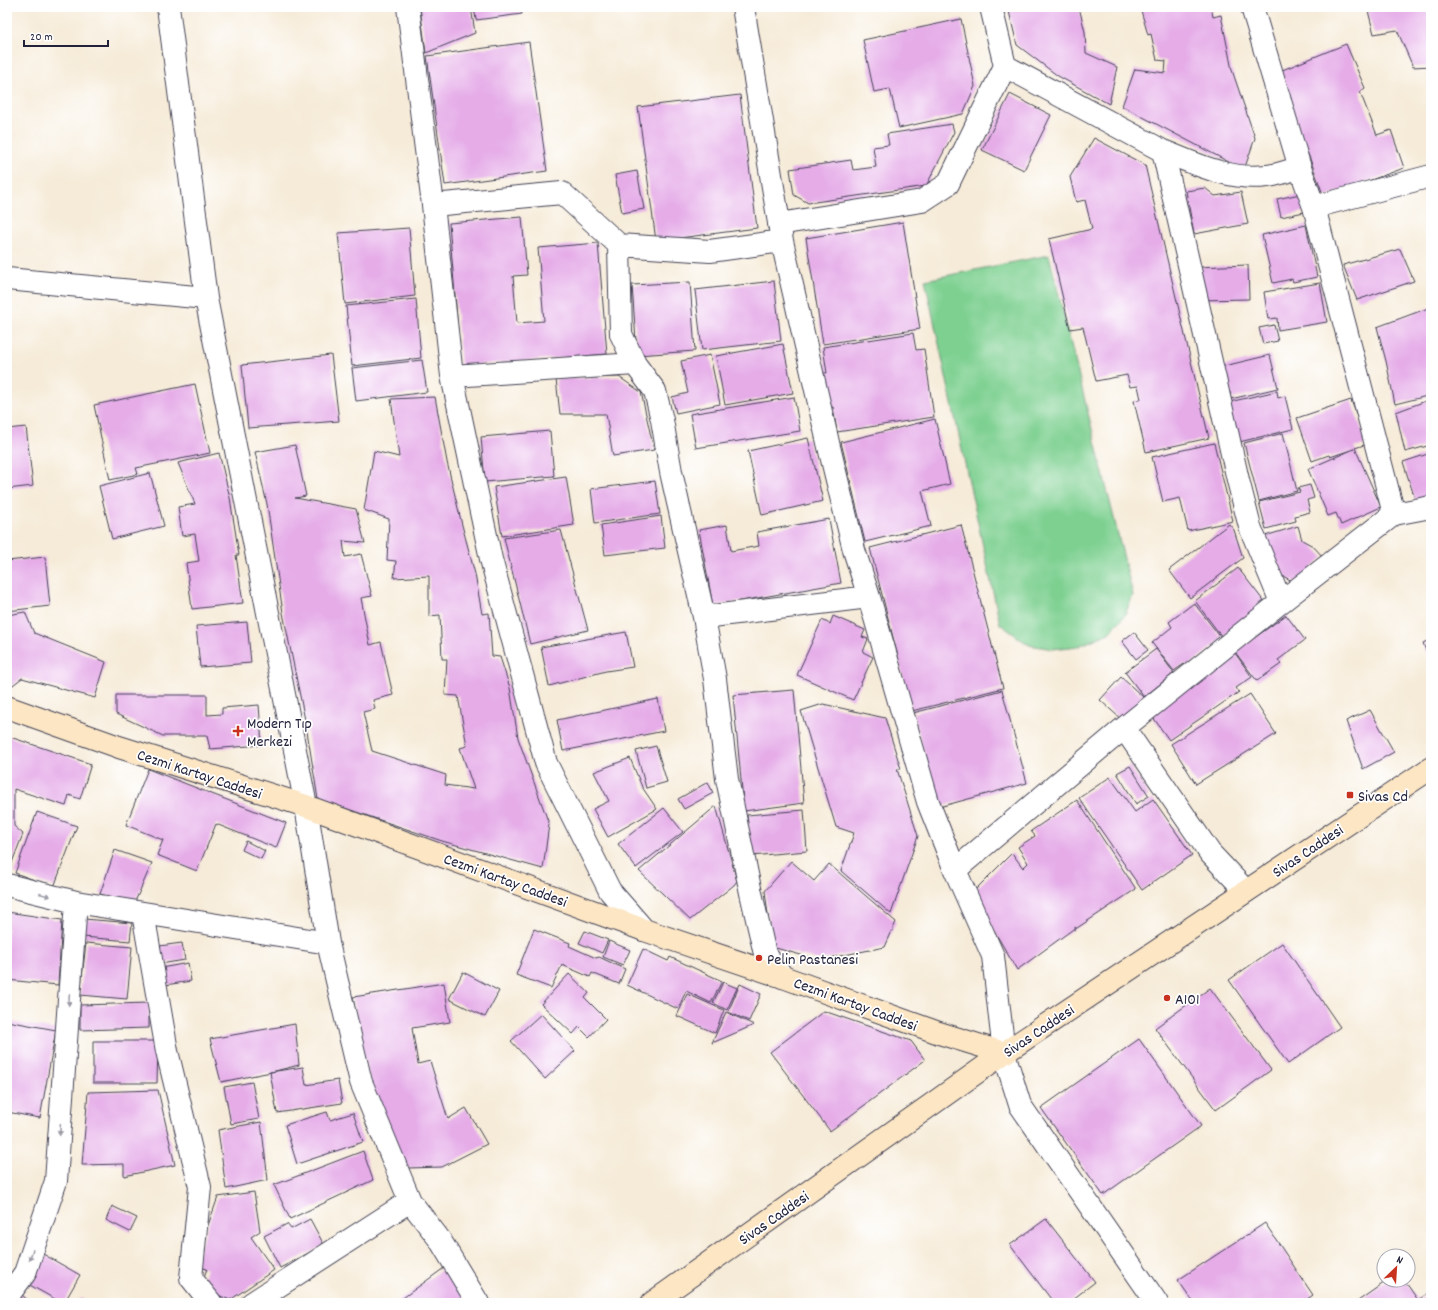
<svg xmlns="http://www.w3.org/2000/svg" width="1438" height="1310" viewBox="0 0 1438 1310" font-family="Dekko,sans-serif">
	<rect width="100%" height="100%" fill="#fff"/>
	<filter id="ink" filterUnits="userSpaceOnUse"><feTurbulence type="fractalNoise" baseFrequency=".025" numOctaves="2"/><feDisplacementMap in="SourceGraphic" scale="8" xChannelSelector="R" yChannelSelector="G"/><feConvolveMatrix kernelMatrix="1 2 1 2 8 2 1 2 1" color-interpolation-filters="sRGB"/></filter>
	<filter id="wash" filterUnits="userSpaceOnUse"><feTurbulence type="fractalNoise" baseFrequency=".012" numOctaves="4" result="noise"/><feDisplacementMap in="SourceGraphic" scale="16" xChannelSelector="R" yChannelSelector="G"/><feGaussianBlur stdDeviation="0.9" result="paint"/><feColorMatrix in="noise" values="0 0 0 0 0 0 0 0 0 0 0 0 0 0 0 0 0 1.4 0 .05"/><feComposite in="paint" operator="in"/></filter>
	<g filter="url(#wash)">
		<rect width="100%" height="100%" fill="#f6ebd8"/>
		<path fill="#7ed091" stroke="#507966" d="M1049 255 1133 595 1125 615 1109 633 1079 646 1053 649 1029 645 1000 624 925 280Z"/>
		<g id="blocks">
			<path fill="#e5ace8" d="M420 7H471L475 33 426 53Z
				M474 7H521L522 14 476 20Z
				M1008 7H1079L1085 32 1086 53 1117 67 1109 104 1058 76 1017 45Z
				M1140 7H1211L1213 17 1221 15 1232 70 1255 138 1244 170 1122 106 1135 69 1165 73 1166 61 1157 60 1151 34 1148 35Z
				M1367 7H1431V66L1413 67 1397 30 1374 34Z
				M961 19 975 86 963 114 899 128 890 89 874 92 863 40Z
				M529 42 547 171 445 185 427 56Z
				M1346 44 1365 88 1360 92 1377 135 1391 130 1404 168 1324 197 1310 159 1275 73Z
				M1010 94 1051 115 1024 170 982 150Z
				M740 95 757 228 656 241 638 107Z
				M952 124 954 132 926 186 808 203 794 195 790 169 851 160 853 170 876 167 873 147 889 145 887 134Z
				M1094 138 1145 165 1209 438 1146 452 1134 401 1141 399 1138 386 1130 387 1127 375 1096 381 1083 327 1070 329 1049 239 1092 229 1085 200 1076 202 1070 177Z
				M637 171 644 209 622 213 615 175Z
				M1205 188 1215 196 1241 192 1248 224 1194 234 1186 191Z
				M1300 194 1304 212 1281 217 1277 199Z
				M522 217 527 275 513 276 517 323 544 321 538 248 598 243 607 354 461 366 449 223Z
				M903 222 920 329 823 344 806 238Z
				M1306 225 1317 277 1293 282 1292 279 1273 283 1262 235Z
				M409 228 415 296 345 304 338 233Z
				M1400 249 1414 281 1357 300 1343 265Z
				M1248 265 1249 299 1198 300 1197 267Z
				M774 281 781 341 702 350 695 290Z
				M690 282 695 351 637 355 632 285Z
				M1320 283 1327 322 1278 330 1277 318 1268 319 1264 292Z
				M416 299 421 358 352 366 346 306Z
				M1431 307V395L1395 404 1386 361 1377 327Z
				M1274 325 1278 341 1263 344 1259 328Z
				M913 333 916 350 924 349 934 417 837 432 833 407H828L823 373H827L823 347Z
				M783 344 793 393 725 405 716 356Z
				M331 355 339 421 248 428 242 365Z
				M710 355 720 404 676 413 672 397 688 393 681 361Z
				M1270 355 1278 388 1231 399 1230 392H1226L1220 367Z
				M422 360 427 392 356 401 352 368Z
				M619 377 641 392 654 450 613 456 606 414H560L556 379Z
				M195 384 210 453 136 468 138 474 110 480 94 405Z
				M1277 391 1278 398 1285 396 1293 429 1235 443 1225 403Z
				M435 397 447 462 462 525 475 574 482 614 489 613 492 656 500 657 510 688 518 738 549 824 543 869 442 841 318 799 306 725 283 613 267 504 255 452 295 445 306 496 295 498 356 509 365 543 343 541 345 557 361 554 372 596 361 598 370 645 381 642 393 695 373 700 375 709 363 712 372 751 446 775 445 785 474 789 460 748 467 746 458 696 445 695 447 659H442L440 615 429 616V576L394 578 396 561 387 560 389 519 364 510 374 451 399 457 391 399Z
				M794 397 800 431 696 448 690 414Z
				M1431 399V445L1405 452 1396 412Z
				M1351 400 1367 444 1355 448 1381 507 1341 525 1336 513 1328 516 1308 469 1354 449 1330 457 1329 455 1312 461 1297 418Z
				M935 419 950 484 922 491 931 526 865 542 841 442Z
				M26 427 33 486 7 489V429Z
				M550 431 554 476 485 482 481 437Z
				M1283 433 1297 491 1259 501 1244 443Z
				M808 438 823 501 762 515 748 451Z
				M1214 443 1233 521 1188 531 1180 498 1163 502 1152 457Z
				M219 453 230 498 239 555H236L243 603 192 609 186 563 199 561 195 534 182 536 178 507 195 504 178 463Z
				M1431 453V497L1416 502 1403 462Z
				M150 473 164 526 112 539 99 486Z
				M566 477 574 525 502 536 494 487Z
				M655 481 660 514 595 523 591 489Z
				M1310 485 1314 498 1307 500 1310 512 1295 516 1296 521 1266 529 1259 502 1300 492 1298 488Z
				M661 516 665 548 605 555 601 525Z
				M829 519 841 583 713 606 699 530 727 525 731 551 759 546 757 532Z
				M1229 524 1234 530 1243 558 1190 598 1169 570Z
				M961 525 1003 688 912 711 870 548Z
				M1298 526 1302 540 1313 546 1323 557 1296 583 1277 573 1265 536Z
				M561 530 588 630 530 644 504 538Z
				M45 557 50 606 7 611V561Z
				M1238 568 1266 604 1222 637 1195 601Z
				M1194 603 1222 639 1187 667 1184 664 1174 671 1152 643 1172 627 1169 622Z
				M25 612 34 633 106 662 95 698 22 678 9 688 7 687V615Z
				M1286 615 1305 640 1278 660 1281 664 1257 681 1235 652Z
				M833 616 865 630 862 637 868 639 863 652 873 657 853 700 797 675 822 620 830 624Z
				M247 622 251 663 200 667 196 626Z
				M626 632 633 667 606 671 549 686 541 647Z
				M1134 632 1148 650 1136 659 1122 641Z
				M1431 639V663L1423 643Z
				M1156 649 1174 673 1144 697 1125 672Z
				M1235 653 1252 677 1236 688 1239 692 1169 740 1150 713Z
				M1121 677 1143 697 1122 720 1100 700Z
				M794 690 804 803 744 811 733 695Z
				M1002 690 1027 783 939 807 913 713Z
				M1250 694 1276 734 1196 784 1171 744Z
				M116 695H207V715L222 714V708L259 705 262 745 210 749 207 736H163L116 714Z
				M658 699 664 731 563 751 557 720Z
				M823 704 885 718 901 769H897L918 836 891 914 841 871 854 833 836 827 801 711Z
				M1370 710 1394 752 1363 769 1346 721Z
				M7 736 91 764 80 799 69 795 66 806 14 789V826L23 834 8 873H7Z
				M656 746 667 782 646 788 636 751Z
				M630 758 642 787 657 809 608 837 593 809 609 801 594 772Z
				M1130 766 1149 796 1136 804 1117 773Z
				M148 769 286 823 276 848 216 824 197 871 157 855 163 840 126 825Z
				M1110 777 1135 812 1153 799 1192 855 1142 890 1079 798Z
				M708 782 713 793 684 809 678 799Z
				M1077 800 1136 889 1074 930 1076 927 1017 970 972 893 1012 853 1023 868 1028 863 1018 847 1035 836 1031 831Z
				M716 806 737 881 734 885 690 920 639 871Z
				M664 808 683 832 636 868 618 844Z
				M804 810 807 851 751 856 747 815Z
				M37 812 77 826 54 887 15 873Z
				M246 841 265 851 261 859 242 850Z
				M115 850 152 863 134 904 100 894Z
				M791 861 814 881 829 864 896 922 885 947 819 960 772 947 765 891Z
				M7 912 62 920 58 985 7 980Z
				M84 919 132 923 130 941 83 937Z
				M534 929 570 943 569 946 596 958 599 957 625 969 619 984 592 973 590 977 562 965 551 988 516 975Z
				M585 931 608 940 602 953 579 943Z
				M609 941 630 950 623 965 603 957Z
				M86 943 132 947 127 999 80 995Z
				M182 943 185 960 154 965 152 947Z
				M1282 943 1340 1027 1288 1064 1229 980Z
				M643 949 668 961 670 957 722 981 711 1003 686 991 678 1009 627 985Z
				M188 963 191 981 159 986 156 969Z
				M463 972 499 991 485 1017 449 999Z
				M569 974 589 993 585 998 606 1019 589 1037 579 1027 573 1034 541 1004Z
				M723 982 737 988 727 1010 713 1003Z
				M444 983 450 1022 412 1028 418 1064 430 1061 448 1119 466 1108 487 1144 442 1167 408 1168 395 1148 369 1077 359 1036 353 997Z
				M740 984 761 994 749 1021 728 1012Z
				M1210 988 1271 1070 1216 1110 1155 1028Z
				M687 994 724 1010 715 1033 677 1016Z
				M149 1003V1028L80 1030V1005Z
				M824 1011 911 1041 925 1060 830 1131 770 1052Z
				M726 1012 754 1025 712 1043Z
				M541 1014 575 1051 545 1079 511 1041Z
				M7 1021 56 1030 40 1118 7 1112Z
				M295 1024 299 1065 271 1072 221 1082 210 1039Z
				M1139 1039 1201 1126 1103 1195 1041 1108Z
				M93 1041H158L157 1083H93Z
				M303 1067 306 1085 338 1080 342 1103 277 1113 270 1072Z
				M252 1082 259 1119 231 1124 224 1087Z
				M158 1090 175 1165 124 1176V1164L82 1165 88 1092Z
				M327 1112 330 1120 353 1113 363 1142 297 1164 285 1125Z
				M261 1122 268 1180 226 1189 218 1130Z
				M363 1151 373 1180 290 1219 274 1185Z
				M254 1192 260 1231 251 1237 274 1270 230 1300 211 1292 203 1279 207 1269 194 1265 218 1197Z
				M112 1206 137 1218 130 1232 106 1220Z
				M310 1219 324 1245 280 1268 264 1236 287 1224 291 1229Z
				M1046 1219 1095 1282 1068 1303H1054L1010 1245Z
				M1265 1223 1313 1295 1302 1303H1194L1178 1280Z
				M43 1254 80 1275 64 1303H62L26 1283Z
				M444 1268 469 1303H396Z
				M1388 1280H1404L1418 1300 1431 1291V1303H1360L1358 1301Z
				M20 1293 31 1303H13Z
				M82 1298 86 1303H76Z"/>
		</g>
	</g>
	<g filter="url(#ink)">
		<use href="#blocks" fill-opacity="0" stroke="#424053" stroke-width="1"/>
		<g fill="none" stroke-linecap="round" stroke-linejoin="round">
			<g stroke="#424053" stroke-width="24">
				<path id="street" d="M168 7 206 298
					M408 7 433 205 452 376 491 559 546 763 610 891 644 930
					M743 7 782 241 829 447 854 550 869 597 928 802 955 870 993 956 1004 1053 1020 1105 1157 1303
					M1252 7 1300 168 1314 207 1394 514
					M1005 66 1163 151 1238 480 1250 527 1281 602 1394 514 1431 507
					M1163 151C1196 164 1230 181 1267 176 1278 175 1289 170 1300 168
					M433 205 562 193 619 245
					M1314 207 1431 176
					M779 224 922 201 948 184 1005 66 991 7
					M782 241 710 251 619 245 621 334 635 364 655 391 662 420 671 472 704 617 715 679 727 779 751 893 765 954 783 977
					M7 279 206 298 306 806 328 943 361 1082 410 1201 440 1240 478 1303
					M452 376 635 364
					M704 617 869 597
					M1124 728 1210 853 1246 891
					M955 870 1124 728 1281 602
					M7 885 76 902 56 1181 25 1273 7 1297
					M76 902 328 943
					M143 913 167 1051 200 1187 191 1278 211 1303
					M252 1303 410 1201"/>
			</g>
			<g stroke="#424053" stroke-width="24">
				<path id="secondary" d="M7 707 119 747 306 806 644 930 783 977 939 1033 1004 1053
					M652 1303 1004 1053 1431 768"/>
			</g>
			<use href="#street" stroke="#fff" stroke-width="22"/>
			<use href="#secondary" stroke="#fce6c4" stroke-width="22"/>
		</g>
		<defs><path id="oneway-solid" d="M-6-.8H1V-3.2L6.5 0L1 3.2V.8H-6Z"/></defs>
		<g fill="#9c9ca7">
			<use href="#oneway-solid" transform="translate(45 895) rotate(14)"/>
			<use href="#oneway-solid" transform="translate(69 1000) rotate(94)"/>
			<use href="#oneway-solid" transform="translate(60 1130) rotate(94)"/>
			<use href="#oneway-solid" transform="translate(31 1255) rotate(109)"/>
		</g>
	</g>
	<g fill="#c8321e" stroke="#fff" stroke-width="1.5">
		<path d="M236 725h4v4h4v4h-4v4h-4v-4h-4v-4h4z"/>
		<rect x="1346" y="791" width="8" height="8" rx="2"/>
		<circle cx="759" cy="958" r="4"/>
		<circle cx="1167" cy="998" r="4"/>
	</g>
	<g text-anchor="middle" stroke-width="3.5" stroke-linejoin="round" paint-order="stroke">
		<g font-size="16" fill="#22223b" stroke="#fff" text-anchor="start">
			<text x="247" y="728">Modern Tıp<tspan x="247" dy="18">Merkezi</tspan></text>
			<text x="1358" y="801">Sivas Cd</text>
			<text x="767" y="964">Pelin Pastanesi</text>
			<text x="1175" y="1004">A101</text>
		</g>
		<g font-size="16" fill="#22223b" stroke="#fff">
			<text transform="translate(200 773) rotate(18)" y="6">Cezmi Kartay Caddesi</text>
			<text transform="translate(1307 850) rotate(-34)" y="6">Sivas Caddesi</text>
			<text transform="translate(506 879) rotate(20)" y="6">Cezmi Kartay Caddesi</text>
			<text transform="translate(856 1003) rotate(20)" y="6">Cezmi Kartay Caddesi</text>
			<text transform="translate(1038 1030) rotate(-34)" y="6">Sivas Caddesi</text>
			<text transform="translate(773 1217) rotate(-35)" y="6">Sivas Caddesi</text>
		</g>
	</g>
	<rect width="1438" height="1310" fill="none" stroke="#fff" stroke-width="24"/>
	<g transform="translate(1396 1268) rotate(25)"><circle r="19" fill="#ffffff" stroke="#a7a7b1"/>
	<path d="M0-3L7 15L0 10L-7 15Z" fill="#c8321e"/>
	<text y="-6" font-size="11" font-weight="bold" text-anchor="middle" fill="#22223b">N</text>
	</g>
	<path d="M24 40v6h84v-6" fill="none" stroke="#22223b" stroke-width="2"/>
	<text x="30" y="40" font-size="12" fill="#22223b" stroke="#ffffff" stroke-width="3" paint-order="stroke">20 m</text>
</svg>
